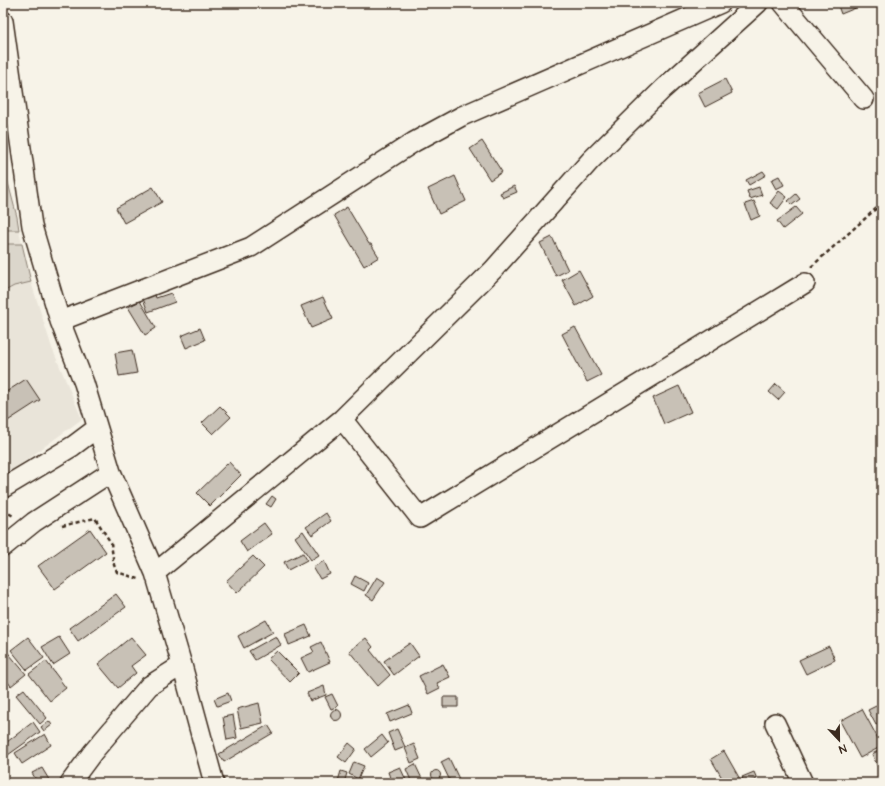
<svg xmlns="http://www.w3.org/2000/svg" width="885" height="786" viewBox="0 0 885 786" font-family="'Architects Daughter',sans-serif">
	<rect width="100%" height="100%" fill="#f7f3e8"/>
	<filter id="ink" filterUnits="userSpaceOnUse"><feTurbulence type="fractalNoise" baseFrequency=".025" numOctaves="2"/><feDisplacementMap in="SourceGraphic" scale="8" xChannelSelector="R" yChannelSelector="G"/><feConvolveMatrix kernelMatrix="1 2 1 2 8 2 1 2 1" color-interpolation-filters="sRGB"/></filter>
	<g filter="url(#ink)">
		<path fill="#e9e4d9" d="M3 142 6 175 17 217 19 230 31 282 52 348 82 419 3 477Z"/>
		<path fill="#dbd6cb" stroke="#8b8074" d="M3 170 6 175 17 217 19 230H3Z
			M3 244H22L31 282 14 286 3 292Z"/>
		<path fill="#c8c1b6" stroke="#3b2a1e" d="M837 3H857L858 7 841 14Z
			M725 79 732 93 705 107 698 93Z
			M482 141 502 172 490 180 470 149Z
			M763 171 766 175 749 185 746 180Z
			M455 176 466 201 439 214 428 189Z
			M779 176 784 185 776 189 771 180Z
			M514 186 517 192 503 198 500 193Z
			M153 187 162 202 124 223 116 208Z
			M759 187 762 195 750 199 747 191Z
			M779 191 787 197 778 209 770 203Z
			M796 194 800 199 792 205 788 201Z
			M754 201 760 216 751 220 745 204Z
			M347 207 369 244H371L379 257 364 266 334 215Z
			M796 207 802 214 783 229 777 221Z
			M552 237 568 270 556 276 540 243Z
			M579 270 593 296 576 306 562 280Z
			M154 292 156 298 171 293 175 302 148 312 142 296Z
			M323 297 333 319 311 328 301 306Z
			M140 301 156 328 145 335 128 307Z
			M575 327 601 375 587 382 562 334Z
			M200 328 205 340 186 348 181 336Z
			M132 350 137 373 119 376 115 353Z
			M26 379 40 400 3 424V394Z
			M776 384 785 392 778 400 769 392Z
			M679 386 691 412 664 424 653 398Z
			M220 406 231 417 213 434 202 423Z
			M229 462 241 475 210 506 197 493Z
			M272 496 276 499 271 507 266 504Z
			M326 513 331 521 312 535 306 527Z
			M264 523 272 534 247 552 240 541Z
			M90 529 106 552 55 589 38 566Z
			M303 531 319 555 311 560 295 537Z
			M303 553 307 560 288 570 284 562Z
			M253 556 264 567 237 593 226 581Z
			M324 561 330 574 320 579 313 567Z
			M355 576 368 583 364 591 351 584Z
			M377 577 385 582 373 600 366 595Z
			M116 594 126 607 78 641 69 628Z
			M266 620 273 632 244 648 238 636Z
			M306 625 311 636 289 645 285 634Z
			M276 636 281 645 255 660 249 651Z
			M28 637 44 658 27 670 11 650Z
			M59 637 70 654 53 665 42 647Z
			M131 637 146 655 131 666 136 673 118 688 98 664Z
			M366 638 373 647 370 650 390 675 378 686 349 651Z
			M321 642 330 662 308 672 301 658 314 652 311 647Z
			M410 643 419 656 394 675 384 661Z
			M829 646 835 660 806 674 799 660Z
			M4 648 26 674 11 686 3 676V649Z
			M277 651 299 673 290 682 268 659Z
			M46 661 66 688 50 701 29 674Z
			M443 664 450 677 437 683 440 688 428 694 419 676Z
			M324 686 326 695 310 701 307 693Z
			M24 689 47 718 40 724 16 695Z
			M228 693 231 701 217 706 214 699Z
			M332 694 338 706 331 709 325 697Z
			M443 697H458V707H443Z
			M259 703 263 723 241 728 237 709Z
			M882 703V721L876 725 868 710Z
			M409 705 412 713 390 722 387 714Z
			M862 709 882 746 860 758 840 721Z
			M330.5 715a5.5 5.5 0 1 1 11 0a5.5 5.5 0 1 1-11 0Z
			M233 715 237 738 227 740 223 717Z
			M49 721 52 725 44 731 41 727Z
			M33 722 40 732 8 755 3 749V745Z
			M268 725 273 733 224 762 219 754Z
			M397 729 405 747 395 751 388 733Z
			M45 734 51 745 22 764 15 753Z
			M382 735 388 743 371 757 365 749Z
			M349 743 356 749 346 763 338 757Z
			M414 744 420 759 411 763 405 748Z
			M882 749V776L872 754Z
			M724 751 741 781 739 783H725L711 759Z
			M449 758 459 779 451 783 441 762Z
			M354 762 364 766 358 779 349 774Z
			M415 764 424 783H412L406 769Z
			M400 767 406 780 397 783H392L388 772Z
			M42 768 51 783H38L32 773Z
			M431.5 775a4.5 4.5 0 1 1 9 0a4.5 4.5 0 1 1-9 0Z
			M341 771 347 773 344 783 338 781Z
			M754 772 757 779 744 783 742 777Z"/>
		<g fill="none" stroke-linecap="round" stroke-linejoin="round">
			<g stroke="#3b2a1e" stroke-width="22">
				<path id="minor" d="M783 3 864 99
					M3 21 32 226 60 321 84 383 111 472 155 573 182 665 214 783
					M60 321 251 247 414 142 462 116 721 3
					M342 419 420 518 805 283
					M3 488 73 446 97 428
					M3 547 34 522 111 472
					M155 573 342 419 493 270 591 160 663 89 758 3
					M775 723 803 783
					M70 783 93 752 149 686 182 665"/>
			</g>
			<path stroke="#3b2a1e" stroke-width="2.5" stroke-dasharray="4 3" stroke-linecap="butt" d="M811 267 879 206H882
				M3 510 15 517
				M62 526 95 518 111 543 114 565 117 572 139 579"/>
			<use href="#minor" stroke="#f7f3e8" stroke-width="19"/>
		</g>
	</g>
	<rect width="885" height="786" fill="none" stroke="#f7f3e8" stroke-width="16"/>
	<rect x="8" y="8" width="869" height="770" fill="none" stroke="#3b2a1e" stroke-width="1.5" filter="url(#ink)"/>
	<g transform="translate(839 740) rotate(158)" stroke="#f7f3e8" stroke-width="3" paint-order="stroke">
	<path d="M0-3L7 15L0 10L-7 15Z" fill="#3b2a1e"/>
	<text y="-6" font-size="11" font-weight="bold" text-anchor="middle" fill="#3b2a1e">N</text>
	</g>
</svg>
